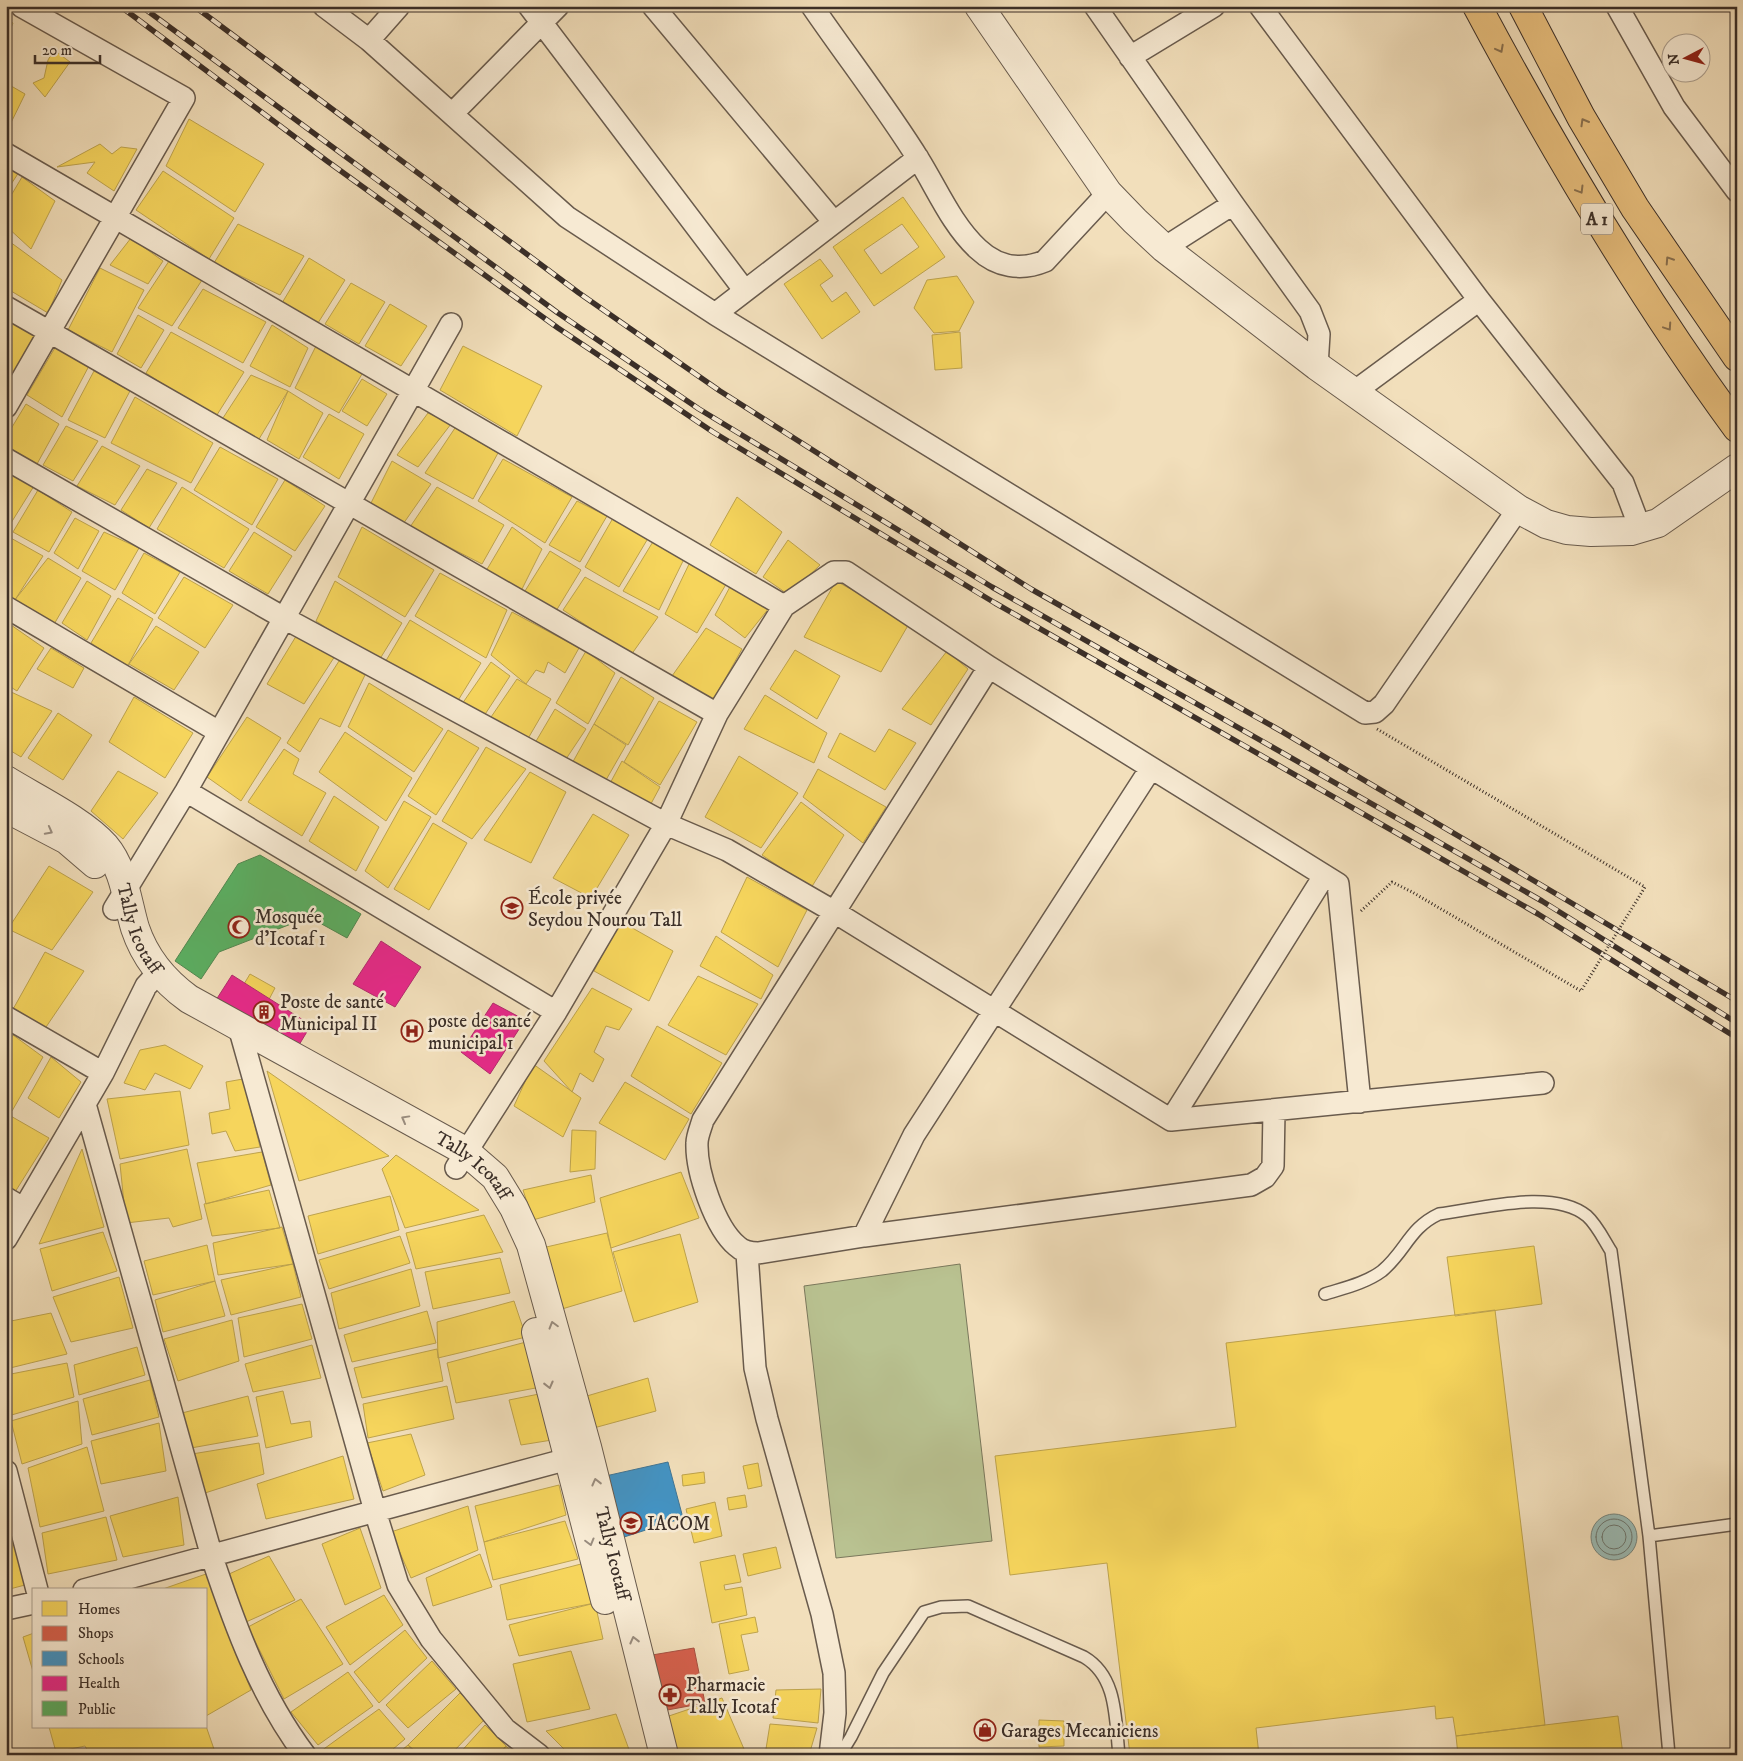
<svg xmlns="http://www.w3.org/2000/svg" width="1743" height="1761" viewBox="0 0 1743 1761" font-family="'IM FELL DW Pica',serif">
	<rect width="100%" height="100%" fill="#f2dfbb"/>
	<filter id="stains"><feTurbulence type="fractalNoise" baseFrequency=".004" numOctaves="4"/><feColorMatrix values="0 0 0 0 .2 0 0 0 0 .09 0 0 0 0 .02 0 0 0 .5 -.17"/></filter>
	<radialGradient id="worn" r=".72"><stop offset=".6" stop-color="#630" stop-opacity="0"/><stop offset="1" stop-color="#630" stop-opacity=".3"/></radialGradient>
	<path fill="#b9c291" stroke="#7a785c" d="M960 1264 992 1541 836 1558 804 1286Z"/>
	<path fill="#9cbcb6" stroke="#75847d" d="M1591 1537a23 23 0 1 1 46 0a23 23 0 1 1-46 0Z"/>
	<path fill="#f6d55c" stroke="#bea34c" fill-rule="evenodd" d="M6 17 13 23 6 40Z
		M54 50 70 62 45 97 33 83 44 78 48 60Z
		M6 83 25 94 6 133Z
		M189 119 264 164 235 212 166 166Z
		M100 144 112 154 121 147 137 149 114 191 87 173 95 162 57 167Z
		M6 165 19 172 6 192Z
		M163 171 234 218 209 259 136 210Z
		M22 177 55 201 31 249 6 226V204Z
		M903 197 945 257 874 306 833 247ZM902 224 919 247 881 274 864 250Z
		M238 224 304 256 280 295 214 263Z
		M131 238 163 261 148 284 110 265Z
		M6 239 62 280 48 313 6 288Z
		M171 258 204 277 172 326 138 308Z
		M309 258 345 280 318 323 282 303Z
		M820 259 833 276 820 285 832 302 846 292 860 312 822 339 784 284Z
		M100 268 144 290 112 352 68 330Z
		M957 276 974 302 959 331 934 333 914 308 927 280Z
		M351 283 385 302 359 344 325 324Z
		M203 289 266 322 243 363 178 328Z
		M390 304 427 326 401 366 365 346Z
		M138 315 164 330 141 368 117 354Z
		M6 319 35 336 6 387Z
		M272 325 308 348 290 387 250 366Z
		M171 332 244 372 215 418 146 373Z
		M960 332 962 368 935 370 932 335Z
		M56 346 90 364 62 417 27 395Z
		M316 346 362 374 339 413 295 388Z
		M463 346 542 386 517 436 440 390Z
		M94 371 130 391 105 438 68 420Z
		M251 375 288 391 259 439 221 421Z
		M362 379 387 394 367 426 342 411Z
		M288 391 323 413 299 459 267 440Z
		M135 397 213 443 191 483 111 443Z
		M26 404 59 424 37 464 6 446V437Z
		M428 413 451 424 418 467 397 455Z
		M329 414 364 434 339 479 303 457Z
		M66 426 98 441 73 481 43 465Z
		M455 428 498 453 473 499 425 473Z
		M102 446 140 466 115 505 77 486Z
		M220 447 278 479 252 525 194 490Z
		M503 459 572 497 545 543 478 501Z
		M392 461 431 484 401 527 368 509Z
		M147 469 177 483 149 528 121 510Z
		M6 472 34 486 6 531Z
		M285 480 325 506 295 551 256 527Z
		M182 487 249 529 224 568 157 529Z
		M437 487 504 525 482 564 410 527Z
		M38 490 72 512 49 552 13 532Z
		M737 497 782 532 756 574 710 545Z
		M577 501 607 516 580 562 549 545Z
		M75 518 99 531 78 569 54 553Z
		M613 518 650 535 619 587 585 567Z
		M362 527 434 570 405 617 338 577Z
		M512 527 542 549 520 593 486 571Z
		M104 532 139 548 115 590 82 571Z
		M254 532 292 556 268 594 229 571Z
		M9 537 43 556 13 603 6 598V542Z
		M654 540 685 557 659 610 623 591Z
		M788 540 820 565 789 595 763 577Z
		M550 551 581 570 556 611 525 591Z
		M144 553 180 572 155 614 122 593Z
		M48 558 81 578 53 626 14 601Z
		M691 560 728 581 697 633 665 614Z
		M440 573 507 610 486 658 415 616Z
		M184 577 233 605 205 648 158 618Z
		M585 577 658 617 631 655 563 610Z
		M87 581 111 596 87 640 62 623Z
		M335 581 402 623 378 662 316 621Z
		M836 581 910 622 881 672 804 637Z
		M732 583 769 608 745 638 715 615Z
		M118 598 153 619 127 667 91 643Z
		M512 612 579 648 565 673 548 662 544 673 536 670 526 684 491 655Z
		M410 620 481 663 454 707 384 664Z
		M11 625 44 648 17 691 6 684V632Z
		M156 626 199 652 174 690 129 664Z
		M706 628 742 649 712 702 672 676Z
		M298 633 335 656 304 704 267 684Z
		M51 648 84 668 73 688 37 669Z
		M795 650 840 676 817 719 770 689Z
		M586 651 615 673 588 724 556 703Z
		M947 651 968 669 931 725 902 709Z
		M339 661 365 675 340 727 320 718 300 752 287 743Z
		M491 662 510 676 482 719 462 704Z
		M621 677 654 698 628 745 594 724Z
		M517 679 551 699 526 742 489 720Z
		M369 683 443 729 414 772 348 727Z
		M9 691 52 711 21 757 6 748V695Z
		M765 695 827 733 814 763 744 729Z
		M134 697 193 733 165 778 109 742Z
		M659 701 697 722 660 785 624 762Z
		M555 709 586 729 562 765 532 748Z
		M58 713 92 735 63 780 28 758Z
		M247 717 281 738 241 801 207 777Z
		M594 724 626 745 602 787 570 767Z
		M889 729 916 743 885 790 828 757 840 733 875 752Z
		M448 730 479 748 436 815 408 796Z
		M345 732 412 778 386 821 319 772Z
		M486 747 526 769 472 839 442 821Z
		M284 749 299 759 293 774 326 793 302 836 248 802Z
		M739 756 798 793 761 848 705 817Z
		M622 761 660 787 646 813 607 789Z
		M818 769 886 807 863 843 803 797Z
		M118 771 158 793 123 839 91 811Z
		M530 772 566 792 531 863 484 840Z
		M334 796 379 827 356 871 309 841Z
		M404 801 431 817 388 888 365 871Z
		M801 802 844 835 811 888 762 855Z
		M593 814 629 835 591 898 553 878Z
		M433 823 467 843 429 910 394 889Z
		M49 866 93 892 52 950 8 929Z
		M747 877 807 910 778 967 721 932Z
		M620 921 673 951 649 1001 594 971Z
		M6 928 12 931 6 941Z
		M716 936 773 975 761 999 700 966Z
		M45 952 84 971 44 1030 12 1011Z
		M250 974 275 988 253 1030 226 1014Z
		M698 976 758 1004 726 1055 668 1025Z
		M592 988 632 1009 619 1030 606 1026 594 1052 604 1059 593 1082 580 1073 572 1092 544 1061Z
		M657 1026 722 1063 691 1114 631 1076Z
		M13 1035 43 1057 12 1111 6 1105V1046Z
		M165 1045 203 1066 190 1089 155 1073 145 1090 124 1083 140 1050Z
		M51 1057 81 1082 59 1118 28 1098Z
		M533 1064 581 1098 563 1137 514 1106Z
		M267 1071 389 1156 299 1181Z
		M243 1079 260 1147 235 1151 226 1131 212 1134 209 1113 230 1109 226 1082Z
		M625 1082 689 1119 665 1160 599 1123Z
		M180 1091 189 1145 120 1159 107 1099Z
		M9 1115 49 1138 15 1192 6 1188V1118Z
		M572 1130 596 1131 595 1169 570 1172Z
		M82 1149 104 1227 39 1244Z
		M187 1149 202 1219 173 1227 169 1218 126 1223 120 1164Z
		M262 1152 271 1185 206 1204 197 1163Z
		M396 1155 479 1210 405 1228 382 1169Z
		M681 1172 699 1218 611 1248 600 1198Z
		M591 1175 595 1202 533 1220 523 1190Z
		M269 1190 280 1228 212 1236 204 1204Z
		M390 1196 399 1230 318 1254 308 1216Z
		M484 1215 503 1252 416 1269 406 1233Z
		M282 1227 293 1264 218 1275 213 1243Z
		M103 1232 117 1271 52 1291 40 1249Z
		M607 1233 622 1291 562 1309 542 1248Z
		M680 1234 698 1302 634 1322 613 1252Z
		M400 1236 410 1263 329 1289 319 1260Z
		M207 1245 215 1281 153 1295 144 1261Z
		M1534 1246 1542 1304 1455 1316 1447 1257Z
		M500 1258 510 1293 433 1309 425 1272Z
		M293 1264 301 1297 231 1315 221 1280Z
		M411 1269 420 1306 339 1329 331 1293Z
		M119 1277 133 1328 71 1342 53 1297Z
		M215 1281 225 1316 163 1332 155 1300Z
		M514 1301 526 1337 438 1358 437 1322Z
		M302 1304 312 1339 244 1357 238 1318Z
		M1495 1310 1545 1725 1456 1736 1453 1717 1436 1719 1435 1706 1256 1728 1259 1755H1130L1107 1563 1010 1575 995 1456 1236 1427 1226 1343Z
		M427 1311 436 1343 352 1362 344 1335Z
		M51 1313 67 1354 6 1369V1322Z
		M232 1320 239 1361 178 1381 164 1339Z
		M526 1342 541 1387 456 1403 447 1363Z
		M312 1345 321 1378 253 1392 245 1364Z
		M137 1347 145 1375 79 1395 74 1365Z
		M437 1349 443 1381 362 1398 354 1368Z
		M67 1363 74 1397 8 1416 6 1375Z
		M648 1378 656 1411 590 1429 580 1398Z
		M150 1380 159 1417 92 1435 83 1399Z
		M447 1386 454 1419 368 1438 363 1404Z
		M283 1391 291 1424 310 1421 312 1437 266 1448 256 1397Z
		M539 1394 552 1440 521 1445 509 1400Z
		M248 1396 258 1436 191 1448 182 1413Z
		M78 1401 82 1444 22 1464 11 1421Z
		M159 1423 166 1471 101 1484 91 1441Z
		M411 1434 425 1475 383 1491 367 1443Z
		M259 1443 264 1474 205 1493 192 1454Z
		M87 1447 104 1511 40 1527 28 1468Z
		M343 1456 354 1499 266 1519 257 1484Z
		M758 1463 762 1486 748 1489 743 1466Z
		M704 1472 705 1483 683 1486 682 1475Z
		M559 1485 566 1515 484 1542 475 1506Z
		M745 1495 747 1507 729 1510 727 1498Z
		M178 1497 184 1545 123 1557 110 1516Z
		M715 1502 722 1536 694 1543 686 1509Z
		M468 1506 478 1550 411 1578 391 1532Z
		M106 1517 117 1560 48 1574 42 1533Z
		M565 1521 578 1559 493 1580 484 1542Z
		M360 1528 381 1588 345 1605 322 1544Z
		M15 1540 25 1585 6 1590V1543Z
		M776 1547 781 1568 748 1576 743 1554Z
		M480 1554 492 1587 433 1606 426 1578Z
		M735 1555 741 1582 724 1585 725 1590 742 1587 747 1615 712 1623 700 1562Z
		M269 1556 295 1600 246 1622 229 1574Z
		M581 1564 595 1603 507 1620 500 1585Z
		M206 1574 251 1690 206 1716V1590H160Z
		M384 1595 403 1625 350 1665 326 1627Z
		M301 1599 343 1664 284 1699 248 1627Z
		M595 1603 603 1639 519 1656 509 1625Z
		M755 1617 758 1632 741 1635 749 1670 729 1674 719 1624Z
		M405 1630 427 1658 379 1703 354 1672Z
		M34 1633V1675L23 1637Z
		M571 1651 590 1709 527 1722 513 1664Z
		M432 1661 456 1689 408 1728 386 1705Z
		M348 1672 373 1706 318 1745 291 1712Z
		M821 1689 818 1723 773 1718 776 1690Z
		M460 1693 486 1718 450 1755H420L408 1745Z
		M722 1698 744 1749 723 1755H674L663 1718Z
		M379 1709 405 1739 386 1755H323L321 1751Z
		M616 1714 631 1755H570L546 1731Z
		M1618 1716 1623 1755H1458L1456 1736Z
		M1039 1720 1064 1721V1746L1039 1747Z
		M770 1724 817 1728 809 1755H765Z
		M485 1725 506 1746 498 1755H458Z
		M206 1726 216 1755H90L85 1746 56 1752 49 1727Z
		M408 1745 417 1755H396Z
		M506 1746 516 1755H499Z"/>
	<path fill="#d6604d" stroke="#a85142" d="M694 1648 705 1703 662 1711 646 1656Z"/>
	<path fill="#4393c3" stroke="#417594" d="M668 1462 683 1518 621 1538 601 1477Z"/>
	<path fill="#e7298a" stroke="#b32b6d" d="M381 941 421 967 395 1007 353 984Z
		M232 975 311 1025 296 1050 216 1000Z
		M493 1003 525 1020 490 1074 461 1052Z"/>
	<path fill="#5aae61" stroke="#518850" d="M260 855 361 914 347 938 309 917 219 952 201 979 175 961 238 864Z"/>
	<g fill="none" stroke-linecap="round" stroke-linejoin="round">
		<path stroke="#6c766f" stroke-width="1" d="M1596 1537a18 18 0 1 1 36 0a18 18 0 1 1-36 0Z
			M1602 1537a12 12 0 1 1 24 0a12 12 0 1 1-24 0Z"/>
		<g stroke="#695b4d" stroke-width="14">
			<path id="service" d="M1325 1294C1344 1288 1366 1283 1382 1271 1406 1251 1409 1228 1439 1214 1480 1209 1553 1188 1587 1216 1597 1225 1604 1240 1611 1251L1649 1536 1669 1755
				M1649 1536 1737 1524
				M840 1755 851 1737 883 1673 924 1612 941 1607 968 1606 1084 1657C1118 1677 1115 1720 1119 1755"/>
		</g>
		<g stroke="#695b4d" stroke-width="24">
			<path id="minor" d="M324 6 369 40 567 217 715 314 1365 713 1375 712 1384 704 1518 509
				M529 6 745 291
				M653 6 833 221
				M812 6C847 57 886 107 919 160 937 189 952 225 978 249 997 267 1021 271 1045 261L1108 193
				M1095 6 1233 204 1310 311 1319 334 1317 366
				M1260 6 1479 300 1623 483 1640 528
				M1617 6 1674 107 1737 191
				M369 40 399 6
				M1130 57 1214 6
				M452 114 558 6
				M6 154 784 606
				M1164 248 1233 204
				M6 307 717 714
				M715 314 918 158
				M1354 392 1479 300
				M6 407 184 98 21 6
				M6 459 284 618 666 824 727 850 833 911 1171 1120 1543 1083
				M6 607 219 732
				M989 667 703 1120C701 1127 697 1136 697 1143 696 1171 715 1228 737 1246 743 1252 750 1253 758 1253L864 1236 1251 1185 1265 1177 1273 1166 1274 1111
				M186 791 556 1012
				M114 909 186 791 451 324
				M6 1017 103 1073
				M239 1027 375 1511 398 1585 431 1639 505 1729 539 1755
				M85 1104 212 1557C235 1626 260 1695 305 1755
				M1171 1120 1324 876
				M456 1168 556 1012 666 824 717 714 784 606 834 572H846L989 667 1338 884 1360 1102
				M6 1198 23 1208
				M864 1236 914 1135 1151 768
				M6 1239 103 1073 146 986 159 972
				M747 1253 755 1368 767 1419 822 1614 834 1673 835 1713 830 1755
				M6 1471 37 1590
				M84 1590 568 1459
				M6 1609 34 1603"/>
		</g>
		<g stroke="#695b4d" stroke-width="30">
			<g id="tertiary">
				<path d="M979 6 1108 193 1135 221 1164 248 1317 366 1518 509 1546 524 1567 530 1591 532 1631 531 1658 523 1737 468"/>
				<path id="s1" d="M6 780C35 798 83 821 105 846 124 868 127 901 135 928 145 958 164 981 189 999L465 1151 495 1177 514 1208 531 1245 587 1447 664 1755"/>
				<path d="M6 808 67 840 95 864"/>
				<path d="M536 1332 605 1600"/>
			</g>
		</g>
		<g stroke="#3b2f28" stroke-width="30">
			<path id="motorway" d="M1477 6C1555 152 1639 294 1737 428
				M1523 6 1581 117 1635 208 1737 357"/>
		</g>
		<path stroke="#3b2f28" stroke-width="3" stroke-dasharray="1 2.5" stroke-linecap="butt" d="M1361 911 1392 882 1412 892"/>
		<use href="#service" stroke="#f7ead3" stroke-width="11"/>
		<use href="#minor" stroke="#f7ead3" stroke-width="21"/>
		<use href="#tertiary" stroke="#f7ead3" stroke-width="28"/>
		<use href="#motorway" stroke="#e9c07e" stroke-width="28"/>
		<g stroke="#3b2f28" stroke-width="5.5">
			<path id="rail" d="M120 6 327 161 558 328 713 432 995 603 1538 914 1737 1038
				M141 6 558 313 699 409 992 587 1542 901 1737 1023
				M194 6 579 293 720 391 1031 589 1281 731 1737 1001"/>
		</g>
		<use href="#rail" stroke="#f7ead3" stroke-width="4" stroke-dasharray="11" stroke-linecap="butt"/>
		<path stroke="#3b2f28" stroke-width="3" stroke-dasharray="1 2.5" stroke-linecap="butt" d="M1377 729 1645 887 1581 991 1412 892"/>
	</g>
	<defs><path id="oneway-chevron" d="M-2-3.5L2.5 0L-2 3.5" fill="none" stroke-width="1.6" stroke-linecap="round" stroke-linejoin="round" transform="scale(1.25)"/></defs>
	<g stroke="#89704f">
		<use href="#oneway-chevron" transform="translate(1500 49) rotate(62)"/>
		<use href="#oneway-chevron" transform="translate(1584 122) rotate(-120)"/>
		<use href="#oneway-chevron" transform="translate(1580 190) rotate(59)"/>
		<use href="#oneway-chevron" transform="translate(1669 260) rotate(-123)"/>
		<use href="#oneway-chevron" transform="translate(1668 327) rotate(56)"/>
	</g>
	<g stroke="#998c7e">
		<use href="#oneway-chevron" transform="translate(49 831) rotate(28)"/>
		<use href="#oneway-chevron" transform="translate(405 1119) rotate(-151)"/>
		<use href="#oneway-chevron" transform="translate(553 1325) rotate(-106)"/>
		<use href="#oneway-chevron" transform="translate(549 1385) rotate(76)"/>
		<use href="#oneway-chevron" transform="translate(596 1482) rotate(-104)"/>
		<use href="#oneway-chevron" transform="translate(590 1542) rotate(75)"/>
		<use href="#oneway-chevron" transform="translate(634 1640) rotate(-104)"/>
	</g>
	<defs>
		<g id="university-ring" transform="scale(1.125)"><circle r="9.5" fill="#f7ead3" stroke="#8f2418" stroke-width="1.5"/><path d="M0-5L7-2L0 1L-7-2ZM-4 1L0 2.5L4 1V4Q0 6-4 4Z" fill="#8f2418"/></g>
		<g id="mosque-ring" transform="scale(1.125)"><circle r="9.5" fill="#f7ead3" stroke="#8f2418" stroke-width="1.5"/><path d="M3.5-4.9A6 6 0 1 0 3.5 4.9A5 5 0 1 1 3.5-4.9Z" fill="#8f2418"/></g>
		<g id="building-ring" transform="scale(1.125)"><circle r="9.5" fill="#f7ead3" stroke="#8f2418" stroke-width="1.5"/><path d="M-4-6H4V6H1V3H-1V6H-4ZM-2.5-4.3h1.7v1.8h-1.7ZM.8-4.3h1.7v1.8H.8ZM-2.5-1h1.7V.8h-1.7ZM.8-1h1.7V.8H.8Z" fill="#8f2418"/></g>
		<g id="hospital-ring" transform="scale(1.125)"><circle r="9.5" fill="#f7ead3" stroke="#8f2418" stroke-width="1.5"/><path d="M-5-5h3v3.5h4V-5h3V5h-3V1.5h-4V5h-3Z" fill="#8f2418"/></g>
		<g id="pharmacy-ring" transform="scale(1.125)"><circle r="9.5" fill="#f7ead3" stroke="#8f2418" stroke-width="1.5"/><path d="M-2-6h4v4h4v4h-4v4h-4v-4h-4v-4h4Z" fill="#8f2418"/></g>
		<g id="shop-ring" transform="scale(1.125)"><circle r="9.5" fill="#f7ead3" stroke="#8f2418" stroke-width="1.5"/><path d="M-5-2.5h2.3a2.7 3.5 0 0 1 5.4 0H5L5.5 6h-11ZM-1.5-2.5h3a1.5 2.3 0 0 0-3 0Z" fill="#8f2418"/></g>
	</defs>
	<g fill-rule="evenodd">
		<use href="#university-ring" x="512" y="908"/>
		<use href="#mosque-ring" x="239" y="927"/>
		<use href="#building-ring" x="264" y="1012"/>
		<use href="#hospital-ring" x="412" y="1031"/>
		<use href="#university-ring" x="631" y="1523"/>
		<use href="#pharmacy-ring" x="670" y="1695"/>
		<use href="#shop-ring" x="985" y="1730"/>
	</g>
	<g text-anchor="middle" stroke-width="5" stroke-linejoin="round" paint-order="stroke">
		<rect fill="#f7ead3" stroke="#73675b" stroke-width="1" x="1581" y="203.5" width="32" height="31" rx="4"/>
		<g font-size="18" font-weight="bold" fill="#3b2f28">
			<text x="1597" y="225">A 1</text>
		</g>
		<g font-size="19" fill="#3b2f28" stroke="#f7ead3" text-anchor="start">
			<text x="528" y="904">École privée<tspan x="528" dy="22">Seydou Nourou Tall</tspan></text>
			<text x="255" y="923">Mosquée<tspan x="255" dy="22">d'Icotaf 1</tspan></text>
			<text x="280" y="1008">Poste de santé<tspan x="280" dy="22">Municipal II</tspan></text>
			<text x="428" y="1027">poste de santé<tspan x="428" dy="22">municipal 1</tspan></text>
			<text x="647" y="1530">IACOM</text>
			<text x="686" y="1691">Pharmacie<tspan x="686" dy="22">Tally Icotaf</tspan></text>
			<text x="1001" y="1737">Garages Mecaniciens</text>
		</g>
		<g font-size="19" fill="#3b2f28" stroke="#f7ead3">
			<text dy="7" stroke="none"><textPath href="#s1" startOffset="209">Tally Icotaff</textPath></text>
			<text dy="7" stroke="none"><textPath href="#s1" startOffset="629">Tally Icotaff</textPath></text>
			<text dy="7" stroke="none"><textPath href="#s1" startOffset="1049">Tally Icotaff</textPath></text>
		</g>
	</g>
	<rect width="1743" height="1761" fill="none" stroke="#f2dfbb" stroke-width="25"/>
	<rect x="8" y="8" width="1728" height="1746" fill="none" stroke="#3b2f28" stroke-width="2.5"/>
	<rect x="12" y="12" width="1718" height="1736" fill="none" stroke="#3b2f28"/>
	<rect x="32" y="1588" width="175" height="140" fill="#f7ead3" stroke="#ac9f8f"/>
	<rect x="42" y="1601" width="25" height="15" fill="#f6d55c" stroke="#ac9f8f"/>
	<text x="78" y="1614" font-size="15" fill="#3b2f28">Homes</text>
	<rect x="42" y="1626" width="25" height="15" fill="#d6604d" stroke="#ac9f8f"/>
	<text x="78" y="1638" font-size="15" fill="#3b2f28">Shops</text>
	<rect x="42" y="1651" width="25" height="15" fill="#4393c3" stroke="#ac9f8f"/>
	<text x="78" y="1664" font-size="15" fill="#3b2f28">Schools</text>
	<rect x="42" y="1676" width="25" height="15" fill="#e7298a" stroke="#ac9f8f"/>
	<text x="78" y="1688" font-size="15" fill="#3b2f28">Health</text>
	<rect x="42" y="1701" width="25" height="15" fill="#5aae61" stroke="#ac9f8f"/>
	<text x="78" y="1714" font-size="15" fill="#3b2f28">Public</text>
	<g transform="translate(1686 58) rotate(264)"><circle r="24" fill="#f7ead3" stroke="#ac9f8f"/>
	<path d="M0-4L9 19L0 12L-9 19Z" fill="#8f2418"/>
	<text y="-8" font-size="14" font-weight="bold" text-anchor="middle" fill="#3b2f28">N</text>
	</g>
	<path d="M35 55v8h65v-8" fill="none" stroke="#3b2f28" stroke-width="2.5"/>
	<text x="42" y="55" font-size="15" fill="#3b2f28" stroke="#f7ead3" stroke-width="4" paint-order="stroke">20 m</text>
	<rect width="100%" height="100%" filter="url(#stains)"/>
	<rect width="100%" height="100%" fill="url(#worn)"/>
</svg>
